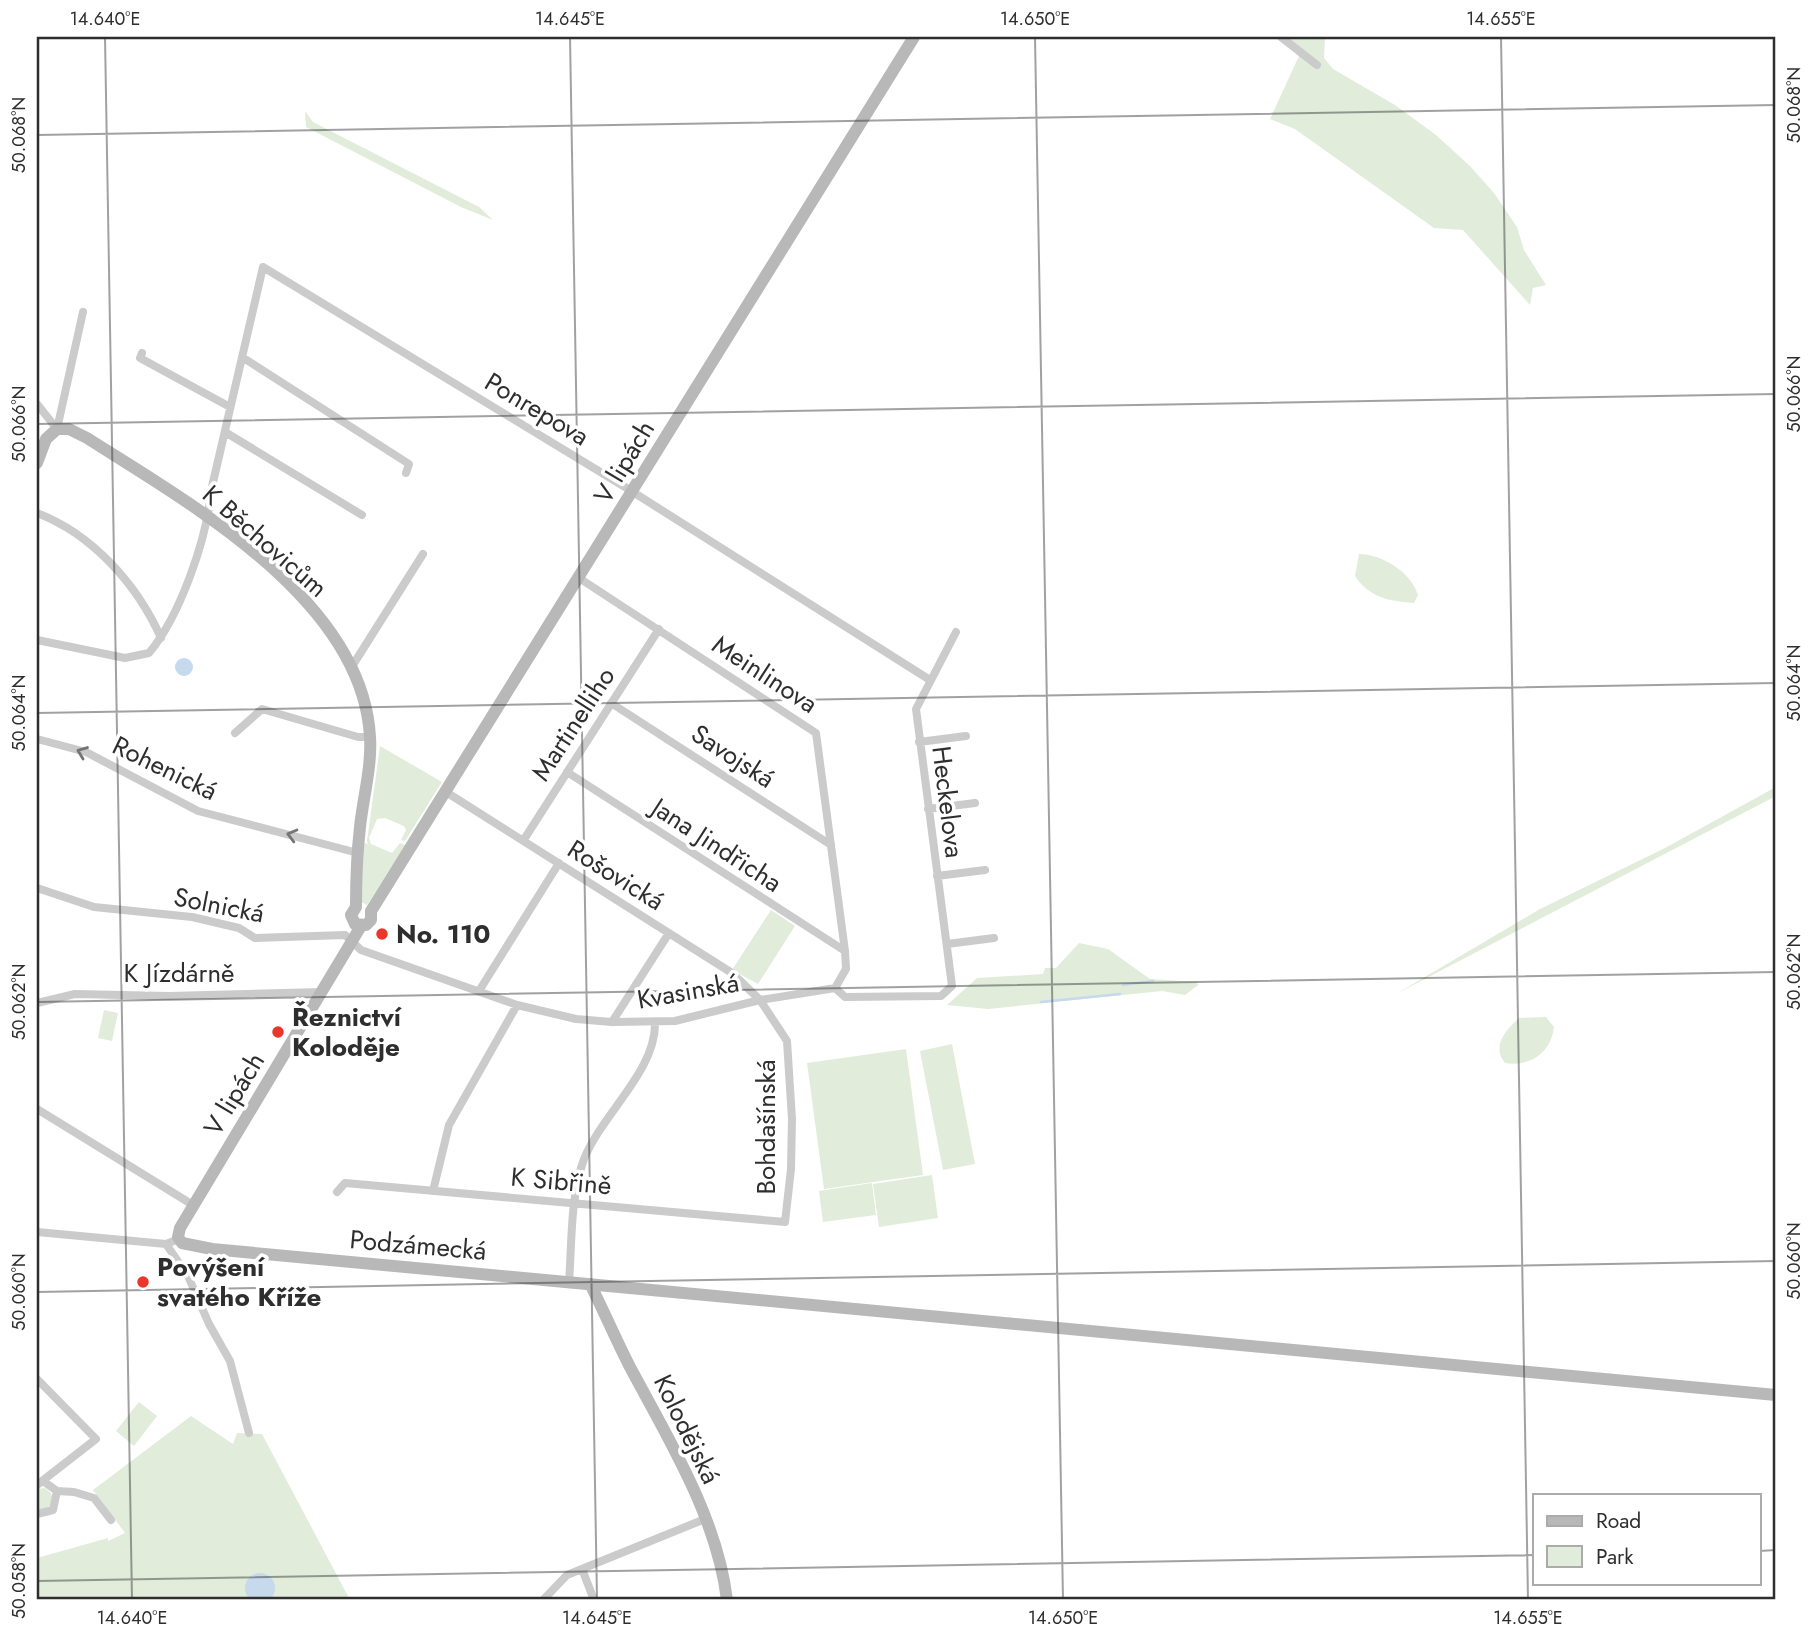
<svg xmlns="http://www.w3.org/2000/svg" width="1813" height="1637" viewBox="0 0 1813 1637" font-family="Jost,sans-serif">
	<rect width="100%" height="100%" fill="#fff"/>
	<path fill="#e2ecdb" d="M1281 37H1325L1324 58 1333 69 1395 105 1436 135 1470 166 1494 193 1517 227 1524 250 1546 285 1533 288 1530 305 1463 230 1434 228 1295 129 1270 119 1299 56Z
		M305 111 313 122 479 207 493 220 461 207 306 127Z
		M1359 554C1382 554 1412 573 1418 595L1414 603C1389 601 1370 598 1355 576Z
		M380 746 442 782 405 841 401 840 406 830 404 826 385 818 377 819 369 838 371 844 392 853 400 843 405 845 367 905 361 902 364 843 368 844 367 841Z
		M1776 787V796L1396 994 1540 909 1665 848Z
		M771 910 795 926 758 984 732 970Z
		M1079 943 1108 949 1150 979 1197 982 1198 985 1185 995 1162 991 988 1009 947 1005 977 978 1043 974 1045 968H1056Z
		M104 1010 118 1013 112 1041 98 1038Z
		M1546 1017 1554 1027C1551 1053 1530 1067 1505 1063 1491 1046 1506 1030 1519 1018Z
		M952 1044 975 1164 943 1170 920 1051Z
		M906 1049 923 1175 824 1189 807 1063Z
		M932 1175 938 1218 879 1227 873 1184Z
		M872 1183 876 1215 823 1222 819 1191Z
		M139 1402 157 1416 134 1446 116 1431Z
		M191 1416 233 1444 237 1433 262 1434 350 1600H37V1558L108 1538V1541L125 1533 93 1490Z
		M45 1488 51 1493 53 1500 49 1507 39 1510 37 1489Z"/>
	<path fill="#c7d9ed" d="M175 667a9 9 0 1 1 18 0a9 9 0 1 1-18 0Z
		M245 1588a15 15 0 1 1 30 0a15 15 0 1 1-30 0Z"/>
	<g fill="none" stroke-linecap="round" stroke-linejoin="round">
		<path stroke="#c7d9ed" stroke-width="2.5" d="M1123 985 1153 981
			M1041 1002 1120 994"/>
		<path stroke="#cbcbcb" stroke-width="8" d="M1281 37 1317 65
			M142 353 140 358 230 407
			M242 357 409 464 406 473
			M37 404 57 429
			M57 429 83 312
			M225 432 362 515
			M37 513C92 534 137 584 161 638
			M579 578 816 733 845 951 846 969 835 988
			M37 640 125 658 149 653C180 616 207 539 211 491L263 267 625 487 930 680
			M351 668 423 554
			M611 703 831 845
			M235 733 262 709 358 737H370
			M37 739 86 752 198 811 358 853
			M919 742 966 736
			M567 772 845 951
			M928 809 975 803
			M523 841 659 629
			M937 876 985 870
			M37 888 94 907 192 917 239 928 255 938 345 935 361 950 517 1005 576 1019 612 1022 675 1021 760 1000 835 988
			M947 944 994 938
			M835 988 845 997 941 996 952 986 916 709 956 632
			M479 991 559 863
			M37 1003 75 994 169 996 322 992
			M612 1022 669 933
			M37 1109 193 1205
			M433 1191 449 1125 517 1005
			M337 1192 345 1183 785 1222 791 1169 792 1119 787 1041 760 1000 732 973 446 792
			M37 1232 166 1244 179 1239
			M166 1244 188 1276 209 1324 230 1361 249 1433
			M569 1282C572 1243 570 1197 584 1159 602 1114 656 1071 655 1023
			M37 1379 96 1439 37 1485
			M43 1481 57 1491 74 1492 94 1498 111 1520
			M37 1514 53 1510 57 1491
			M582 1569 594 1600
			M543 1600 567 1575 705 1519"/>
		<path stroke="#b8b8b8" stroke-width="12" d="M37 463 46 439 57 429H69L87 438C189 503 363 600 370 737 372 766 363 798 360 827 357 853 356 880 356 907L351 915 355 924 366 925 371 920V911L914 37
			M361 926 180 1228 178 1237 182 1243 212 1249 1776 1395
			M590 1284C604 1311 616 1340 630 1367 669 1440 717 1517 727 1600"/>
	</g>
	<defs><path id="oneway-chevron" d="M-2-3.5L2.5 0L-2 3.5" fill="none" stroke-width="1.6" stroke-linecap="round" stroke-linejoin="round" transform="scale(1.75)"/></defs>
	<g stroke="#757575">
		<use href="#oneway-chevron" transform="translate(82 752) rotate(-159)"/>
		<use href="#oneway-chevron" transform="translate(292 835) rotate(-165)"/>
	</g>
	<path fill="none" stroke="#2e2e2e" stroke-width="2" stroke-opacity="0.45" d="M105 37 132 1600M570 37 597 1600M1035 37 1063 1600M1501 37 1528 1600M37 135 1776 105M37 424 1776 394M37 713 1776 683M37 1002 1776 972M37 1292 1776 1261M1759 1551 1776 1550M37 1581 1535 1555"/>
	<g fill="#ea372c" stroke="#fff" stroke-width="2.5">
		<circle cx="382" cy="934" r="7"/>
		<circle cx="278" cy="1032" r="7"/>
		<circle cx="143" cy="1282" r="7"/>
	</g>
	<g text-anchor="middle" stroke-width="7" stroke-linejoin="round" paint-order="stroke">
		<g font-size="26" fill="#2e2e2e" stroke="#fff">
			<text transform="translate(537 409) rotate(31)" y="9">Ponrepova</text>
			<text transform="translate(624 462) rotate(-59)" y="9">V lipách</text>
			<text transform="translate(265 541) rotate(41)" y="9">K Běchovicům</text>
			<text transform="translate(765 674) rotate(33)" y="9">Meinlinova</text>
			<text transform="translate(573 724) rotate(-57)" y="9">Martinelliho</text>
			<text transform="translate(733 756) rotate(33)" y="9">Savojská</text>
			<text transform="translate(165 768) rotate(26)" y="9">Rohenická</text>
			<text transform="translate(948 802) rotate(83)" y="9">Heckelova</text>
			<text transform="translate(717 845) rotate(33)" y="9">Jana Jindřicha</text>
			<text transform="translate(616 875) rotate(32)" y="9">Rošovická</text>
			<text transform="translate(219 905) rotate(11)" y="9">Solnická</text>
			<text x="179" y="982">K Jízdárně</text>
			<text transform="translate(688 991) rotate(-10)" y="9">Kvasinská</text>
			<text transform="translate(234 1094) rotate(-59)" y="9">V lipách</text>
			<text transform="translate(766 1127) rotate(-90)" y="9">Bohdašínská</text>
			<text transform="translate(561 1181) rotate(5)" y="9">K Sibřině</text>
			<text transform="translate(418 1245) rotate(5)" y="9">Podzámecká</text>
			<text transform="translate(687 1429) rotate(64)" y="9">Kolodějská</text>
		</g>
		<g font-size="26" font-weight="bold" fill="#2e2e2e" stroke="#fff" text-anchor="start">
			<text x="396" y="943">No. 110</text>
			<text x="292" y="1026">Řeznictví<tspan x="292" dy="30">Koloděje</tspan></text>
			<text x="157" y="1276">Povýšení<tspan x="157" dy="30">svatého Kříže</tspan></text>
		</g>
	</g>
	<rect width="1813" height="1637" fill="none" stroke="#ffffff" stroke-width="77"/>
	<rect x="1533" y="1494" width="228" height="91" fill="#ffffff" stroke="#ababab" stroke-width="2"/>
	<rect x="1547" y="1516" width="35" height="10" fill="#b8b8b8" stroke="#ababab" stroke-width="2"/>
	<text x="1596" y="1528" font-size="21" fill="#2e2e2e">Road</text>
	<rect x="1547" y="1546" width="35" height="21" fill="#e2ecdb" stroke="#ababab" stroke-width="2"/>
	<text x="1596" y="1564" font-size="21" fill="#2e2e2e">Park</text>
	<rect x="38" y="38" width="1736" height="1560" fill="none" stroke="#2e2e2e" stroke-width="2.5"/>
	<g font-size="18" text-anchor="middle" fill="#2e2e2e">
		<text x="105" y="25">14.640°E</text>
		<text x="570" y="25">14.645°E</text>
		<text x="1035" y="25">14.650°E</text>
		<text x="1501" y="25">14.655°E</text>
		<text transform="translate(1794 105) rotate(-90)" y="6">50.068°N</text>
		<text transform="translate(19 135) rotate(-90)" y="6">50.068°N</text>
		<text transform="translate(1794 394) rotate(-90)" y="6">50.066°N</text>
		<text transform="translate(19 424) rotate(-90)" y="6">50.066°N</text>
		<text transform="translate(1794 683) rotate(-90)" y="6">50.064°N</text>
		<text transform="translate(19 713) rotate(-90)" y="6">50.064°N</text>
		<text transform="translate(1794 972) rotate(-90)" y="6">50.062°N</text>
		<text transform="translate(19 1002) rotate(-90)" y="6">50.062°N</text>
		<text transform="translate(1794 1261) rotate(-90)" y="6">50.060°N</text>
		<text transform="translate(19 1292) rotate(-90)" y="6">50.060°N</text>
		<text transform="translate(19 1581) rotate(-90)" y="6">50.058°N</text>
		<text x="132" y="1624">14.640°E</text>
		<text x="597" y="1624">14.645°E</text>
		<text x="1063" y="1624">14.650°E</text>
		<text x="1528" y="1624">14.655°E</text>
	</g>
</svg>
